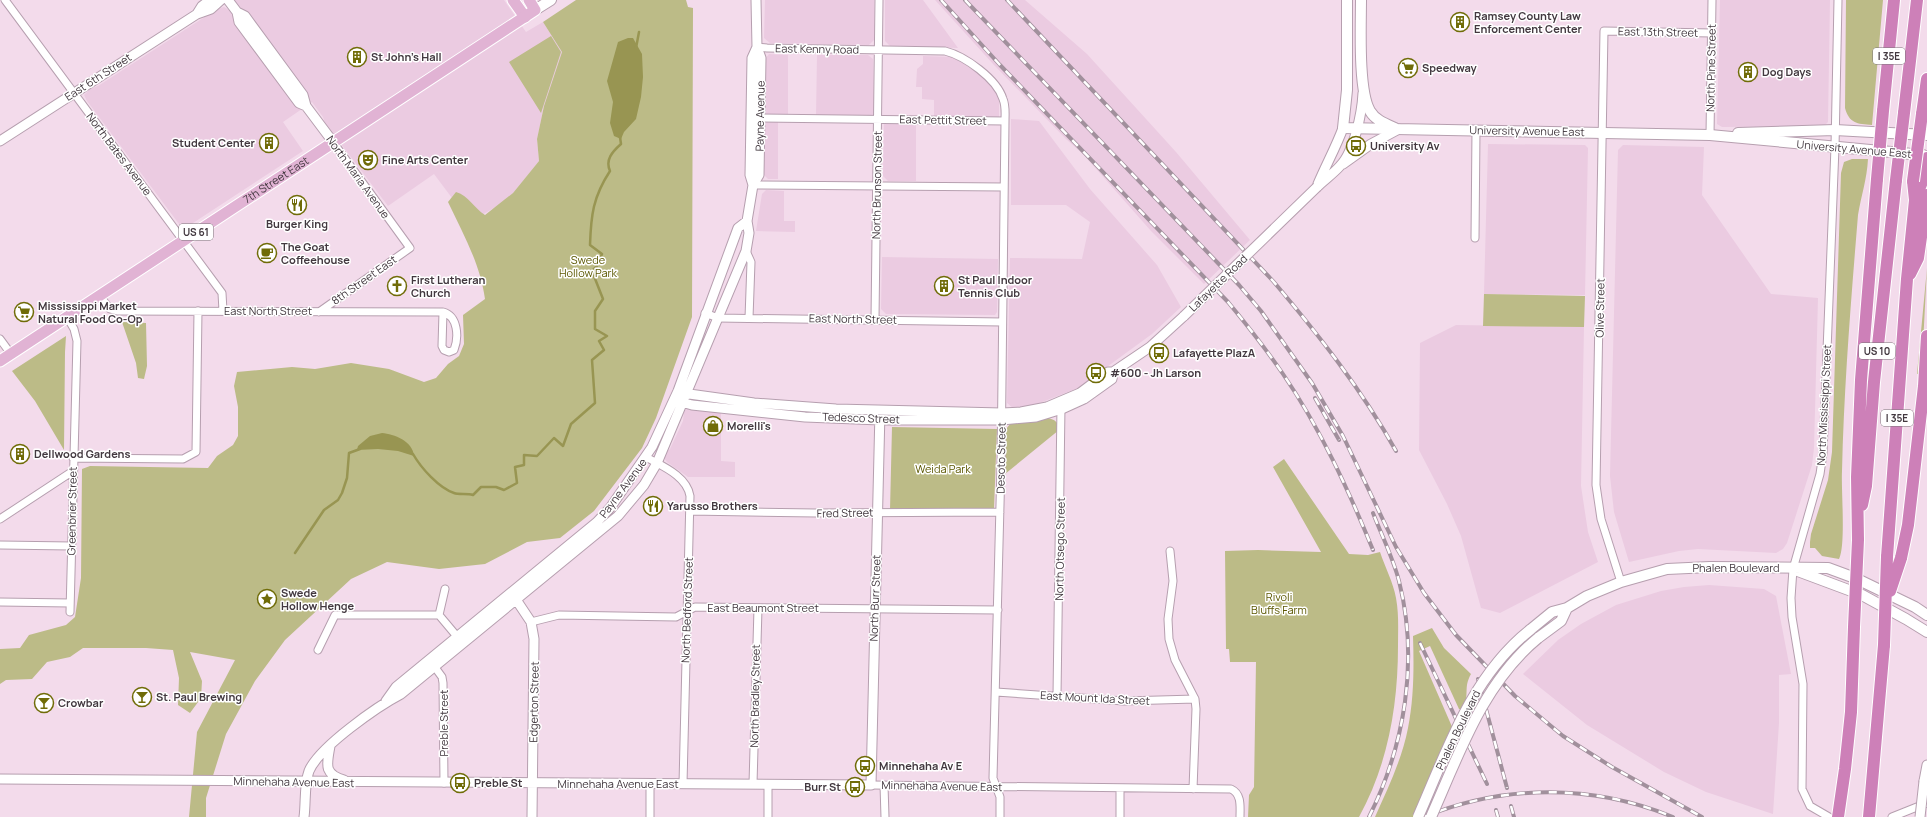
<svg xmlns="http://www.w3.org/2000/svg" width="1927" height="817" viewBox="0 0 1927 817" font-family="Manrope,sans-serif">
	<rect width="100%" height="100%" fill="#f3dbeb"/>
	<path fill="#ebcbe1" d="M234 0H504L526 32 543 22 562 52 544 106 537 139 539 161 513 193 499 205 470 222 434 174 388 206 325 123 323 117 312 102 283 122 303 151 193 223 190 228H182L87 101 84 95 90 89 98 86 217 9 224 7 229 10 236 5Z
		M765 0H874V40L869 45 770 43 764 38Z
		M885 0H923L958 48 890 46 885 41Z
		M935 0H1025L1087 54 1176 152 1250 240 1204 284 1151 231 1083 154 1066 139 994 65Z
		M1720 0H1830L1828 122 1824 126 1722 127 1717 124Z
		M769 54 788 55V116L764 115 765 59Z
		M817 55H868L873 59 874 113 871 117 816 116Z
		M923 56 954 57 986 79 999 95V119L934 118V100L922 99V87H916L917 69 923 64Z
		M768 119 778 120V179H768L763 174 764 122Z
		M1011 119 1039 121 1090 189 1157 265 1181 307 1152 334 1078 388 1037 404 1013 408 1007 403 1010 258 1082 259 1090 222 1066 205H1011Z
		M888 121 916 122V181H888L883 176 884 123Z
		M1488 144 1585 145 1588 148 1585 295 1484 294Z
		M1623 145 1704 147 1702 195 1771 294 1818 298 1814 448 1812 465 1787 543 1783 549 1776 553 1698 549 1679 551 1629 562 1614 512 1610 476 1618 150Z
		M766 190 784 191V221H795V232L756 231 762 194Z
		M882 257 998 259 997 312 995 315 886 314 881 309Z
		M1456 325 1584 327 1581 486 1588 532 1598 562 1500 613 1481 608 1461 536 1447 504 1419 450 1420 343Z
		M688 408 721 410V461L735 462V477H688L667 462 664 458 666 452 670 449 683 421 684 411Z
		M1709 585 1764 589 1776 596 1791 674 1779 675V723L1773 814 1706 792 1664 772 1587 725 1523 674 1558 640 1581 624 1616 605 1661 591 1684 587Z"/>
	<path fill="#bcbb87" d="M576 0H686L688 7 693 8 692 317 656 418 642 448 594 511 560 538 527 542 485 564 439 569 387 562 351 579 285 640 255 681 226 734 206 798V817H189L197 732 235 660 190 652 202 681 201 698 190 713 178 705 179 678 173 650 146 648H83L70 657 47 662 32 679 6 680 0 684V649L20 648 29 635 66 625 75 617 81 578 82 469 90 466 208 468 217 456 233 445 238 436V407L234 386 237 372 292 367 315 369 351 363 389 369 424 382 436 378 448 364 459 356 464 344 463 315 485 299C480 263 463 234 448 202L456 192C469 196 474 208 485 215L513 193 539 161 537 139 544 106 562 52 543 22Z
		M1846 0H1883L1872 125C1857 124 1849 123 1845 108Z
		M551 36 561 52 541 113 509 62Z
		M1852 159H1868C1867 179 1861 196 1858 215 1851 300 1844 386 1842 471 1841 489 1846 546 1839 559L1822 556 1815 548H1810V542L1811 534 1828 480 1832 452 1841 173 1844 162Z
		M1927 268 1923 344 1920 374H1917Z
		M1484 294 1585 296 1584 327 1483 326Z
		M122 322 146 323 147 366 144 379 138 378 136 363Z
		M66 336 65 352 64 450 35 401 12 371Z
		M1048 418C1055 420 1058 421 1059 430L1005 474 1006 429 1010 424Z
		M892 427 997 429 994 509 890 510Z
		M1284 459 1349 554 1368 555 1380 552C1385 567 1393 582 1396 598 1399 614 1398 630 1398 646 1398 706 1388 764 1359 817H1248L1249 795 1254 787 1256 662H1230L1229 649H1226L1225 551 1258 550 1321 552 1273 467Z
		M1432 628 1444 648 1471 674C1463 688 1470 694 1463 710L1459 709 1430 646 1419 651 1453 729 1414 817H1375C1388 788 1402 759 1408 728 1414 698 1414 666 1413 636Z"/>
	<path fill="#989552" d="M628 38H633L642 54 643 77 641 97 636 119 624 132 621 139 614 136 610 123 613 102 607 81 618 42Z
		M382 433C394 434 413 441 414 456L398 451 378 449 357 450 358 446 370 436Z"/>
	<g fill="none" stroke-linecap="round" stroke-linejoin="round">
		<path stroke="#989552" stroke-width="2.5" d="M636 48 639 32
			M413 454C421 468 439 488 454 493 459 495 467 493 473 495L481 487H496L504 490 517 483 515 467 524 465V455L537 456 554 438 563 446 571 424 595 403 592 360 604 350 599 341 607 336 595 329V311L603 299 592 271 597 266 602 254 590 245C591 215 593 197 610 171 605 160 612 152 621 144L620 137
			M295 553 324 510 338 500 342 493 347 478 349 453 360 449"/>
		<g stroke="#b69faf" stroke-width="9">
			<path id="minor" d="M5 0 222 293 223 311
				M757 47 767 48 945 51C965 56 997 79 1003 99 1006 106 1005 113 1005 121L1001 466 993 778 1000 797V817
				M760 118 1005 121
				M1710 135 1712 0
				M753 185 1003 187
				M1475 238 1476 130
				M746 251 751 262 749 318
				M99 295 110 309 117 311 443 312C458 316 459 337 454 350L449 352 444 350 442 346 443 312
				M319 312 410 248 333 142
				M705 313 718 318 1002 322
				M67 317 74 329 77 341 70 612
				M875 319 879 0
				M0 339 11 354
				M646 457C662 466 687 476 690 496L683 784
				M73 458 183 459 196 452 198 311
				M690 511 816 513 1000 512
				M0 519 73 471
				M0 545 71 546
				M1170 551 1173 581 1168 619 1169 639 1175 660 1195 699 1196 709 1193 789
				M1621 582 1601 519 1596 485 1604 31 1712 33
				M445 589 439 615 460 640
				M0 602 70 603
				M531 622 559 615 676 617 695 607 998 610
				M318 650 335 615H439
				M434 666 442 677 443 683 444 783
				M996 692 1124 701 1195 699
				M1057 696 1061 406
				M753 784 758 608
				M871 785 1231 789C1242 794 1240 807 1240 817
				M884 785 885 817
				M650 817V784
				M768 817V785
				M1120 817V788
				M1829 817 1810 806 1802 789 1803 684 1792 617 1791 598 1793 569 1820 474 1823 453 1835 147 1838 0
				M1892 817 1927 803"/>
		</g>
		<g stroke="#b69faf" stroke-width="11">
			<path id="tertiary" d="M228 0 237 12 239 22 299 103 306 106
				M237 12 245 16 303 95 306 106 333 142
				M197 14 202 6 210 0
				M0 141 197 14 211 9 221 0
				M1343 164 1371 144 1399 129
				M1318 184C1326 165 1336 147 1343 128
				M753 185 759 175 761 58 757 47 756 0
				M1317 187C1324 180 1333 174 1340 166 1354 152 1362 113 1363 93
				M682 393 754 403 836 409 1002 413 1021 412 1047 407 1080 393 1108 372H1113L1150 347 1184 316
				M678 401 692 405 805 417 880 420H1002L1036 417 1062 409 1084 399 1112 379 1113 372
				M513 595 531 622 534 639 532 817
				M386 701 396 687 597 522 610 508 652 447 678 391 738 228 747 221
				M330 746C327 764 323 774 344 780
				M0 779 871 785 880 411
				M1924 781 1927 765
				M304 817C306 803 304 784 309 771 319 747 378 706 401 694L618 516 644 485 657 463 746 251 749 233 747 221 753 185 750 175 752 58 757 47"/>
		</g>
		<g stroke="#b69faf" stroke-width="12">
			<path id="secondary" d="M1347 0V90L1343 128 1710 135 1923 155
				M1361 0C1361 25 1358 91 1370 111 1375 120 1386 124 1395 128
				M535 10 551 0
				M1738 133 1835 130 1927 135
				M1795 570 1862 595 1906 619 1927 632
				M1530 630 1552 612 1567 608 1587 596 1621 582 1667 569 1710 567 1828 568 1855 578 1915 607 1927 615
				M1538 638 1561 621 1567 608"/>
		</g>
		<g stroke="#fff" stroke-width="13">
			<g id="primary">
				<path d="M513 0 525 17"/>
				<path id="s1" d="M0 361 535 10 529 0"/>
			</g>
		</g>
		<g stroke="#fff" stroke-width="14">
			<path id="motorway" d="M1883 111 1894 0
				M1904 113 1917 0
				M1922 114 1927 79
				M1915 199 1922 182 1927 158
				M1910 274 1918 258 1927 195
				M1862 505 1866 486 1874 382 1896 180
				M1858 540 1857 477 1861 380 1877 179
				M1887 557 1907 279 1915 200 1913 181
				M1901 558 1908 525 1924 386 1927 336
				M1838 817 1845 769 1851 712 1854 627
				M1869 817 1884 645"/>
		</g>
		<use href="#minor" stroke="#fff" stroke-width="7"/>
		<use href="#tertiary" stroke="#fff" stroke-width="9"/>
		<use href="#secondary" stroke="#fff" stroke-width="10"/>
		<use href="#primary" stroke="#e1b3d4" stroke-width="11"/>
		<use href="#motorway" stroke="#cd80b8" stroke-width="12"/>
		<g stroke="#a1909c" stroke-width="4">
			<path id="rail" d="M941 0 1000 65 1228 302C1247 325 1266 349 1283 374 1320 428 1348 489 1373 550
				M965 0 1239 285 1261 311 1312 383 1343 436 1396 547 1424 593 1456 635 1515 696 1563 736 1612 767 1702 817
				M1007 0 1273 281C1318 334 1362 390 1396 451
				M1315 398 1339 440
				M1420 643 1487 784
				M1478 679 1507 788
				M1511 806 1514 817
				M1496 810 1498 817
				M1369 817C1405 745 1419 660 1399 581 1393 558 1382 536 1373 513
				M1424 817C1504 784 1593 784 1673 817"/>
		</g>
		<use href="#rail" stroke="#fff" stroke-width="2.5" stroke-dasharray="8" stroke-linecap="butt"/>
		<g stroke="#b69faf" stroke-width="11" stroke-linecap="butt">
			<path id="tertiary-bridge" d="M1184 316 1317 187
				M1920 817 1924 781"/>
		</g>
		<g stroke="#b69faf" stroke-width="12" stroke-linecap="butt">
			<path id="secondary-bridge" d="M1418 817C1447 751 1471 677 1530 630
				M1431 817C1459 754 1483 683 1538 638"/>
		</g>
		<g stroke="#fff" stroke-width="14" stroke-linecap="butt">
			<path id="motorway-bridge" d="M1877 179 1883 111
				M1896 180 1904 113
				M1913 181 1922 114
				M1890 591 1901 558
				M1854 627 1858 540
				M1884 645 1887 557"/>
		</g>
		<use href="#tertiary-bridge" stroke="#fff" stroke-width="9"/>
		<use href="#secondary-bridge" stroke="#fff" stroke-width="10"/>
		<use href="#motorway-bridge" stroke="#cd80b8" stroke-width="12"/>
	</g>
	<defs>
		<g id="building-ring" transform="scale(1)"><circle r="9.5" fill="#fff" stroke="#706c08" stroke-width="1.5"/><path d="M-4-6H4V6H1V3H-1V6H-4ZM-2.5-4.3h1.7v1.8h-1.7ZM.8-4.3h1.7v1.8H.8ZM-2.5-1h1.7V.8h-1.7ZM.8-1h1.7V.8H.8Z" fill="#706c08"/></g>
		<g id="supermarket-ring" transform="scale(1)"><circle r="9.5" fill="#fff" stroke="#706c08" stroke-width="1.5"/><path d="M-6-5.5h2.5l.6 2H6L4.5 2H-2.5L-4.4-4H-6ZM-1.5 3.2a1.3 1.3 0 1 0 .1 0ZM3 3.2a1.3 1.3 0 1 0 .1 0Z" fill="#706c08"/></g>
		<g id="bus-ring" transform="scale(1)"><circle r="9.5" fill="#fff" stroke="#706c08" stroke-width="1.5"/><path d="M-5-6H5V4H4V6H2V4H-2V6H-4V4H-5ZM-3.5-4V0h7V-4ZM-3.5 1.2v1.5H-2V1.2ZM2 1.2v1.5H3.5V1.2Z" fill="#706c08"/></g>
		<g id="theatre-ring" transform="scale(1)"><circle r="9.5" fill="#fff" stroke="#706c08" stroke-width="1.5"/><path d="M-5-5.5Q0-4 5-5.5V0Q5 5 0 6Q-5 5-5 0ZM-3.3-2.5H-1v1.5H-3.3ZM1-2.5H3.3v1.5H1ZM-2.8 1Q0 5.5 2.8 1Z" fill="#706c08"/></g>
		<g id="restaurant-ring" transform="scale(1)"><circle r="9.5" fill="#fff" stroke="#706c08" stroke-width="1.5"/><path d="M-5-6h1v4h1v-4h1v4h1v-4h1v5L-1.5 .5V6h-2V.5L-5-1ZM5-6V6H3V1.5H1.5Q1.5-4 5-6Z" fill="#706c08"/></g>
		<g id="cafe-ring" transform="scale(1)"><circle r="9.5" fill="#fff" stroke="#706c08" stroke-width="1.5"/><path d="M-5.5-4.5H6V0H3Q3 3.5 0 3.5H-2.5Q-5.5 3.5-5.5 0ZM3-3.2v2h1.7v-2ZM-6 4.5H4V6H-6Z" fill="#706c08"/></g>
		<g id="church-ring" transform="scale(1)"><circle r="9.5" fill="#fff" stroke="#706c08" stroke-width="1.5"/><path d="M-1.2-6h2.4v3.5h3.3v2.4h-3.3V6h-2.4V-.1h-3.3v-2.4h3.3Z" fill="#706c08"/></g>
		<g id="shop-ring" transform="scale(1)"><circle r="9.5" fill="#fff" stroke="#706c08" stroke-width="1.5"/><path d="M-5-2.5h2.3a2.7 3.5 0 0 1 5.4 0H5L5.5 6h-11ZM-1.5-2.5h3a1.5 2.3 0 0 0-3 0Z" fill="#706c08"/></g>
		<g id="sight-ring" transform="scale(1)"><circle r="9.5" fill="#fff" stroke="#706c08" stroke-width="1.5"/><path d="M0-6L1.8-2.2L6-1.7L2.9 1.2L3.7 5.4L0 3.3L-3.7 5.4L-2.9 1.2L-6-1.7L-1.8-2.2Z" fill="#706c08"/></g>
		<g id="bar-ring" transform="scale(1)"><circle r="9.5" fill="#fff" stroke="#706c08" stroke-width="1.5"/><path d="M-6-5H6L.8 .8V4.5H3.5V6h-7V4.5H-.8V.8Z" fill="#706c08"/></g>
	</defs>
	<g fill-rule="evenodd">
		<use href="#building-ring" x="1460" y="22"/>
		<use href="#building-ring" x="357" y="57"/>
		<use href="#supermarket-ring" x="1408" y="68"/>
		<use href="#building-ring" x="1748" y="72"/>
		<use href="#building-ring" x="269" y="143"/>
		<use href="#bus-ring" x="1356" y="146"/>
		<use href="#theatre-ring" x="368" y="160"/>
		<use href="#restaurant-ring" x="297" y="205"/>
		<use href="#cafe-ring" x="267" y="253"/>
		<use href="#church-ring" x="397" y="286"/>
		<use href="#building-ring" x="944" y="286"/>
		<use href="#supermarket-ring" x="24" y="312"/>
		<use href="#bus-ring" x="1159" y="353"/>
		<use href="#bus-ring" x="1096" y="373"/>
		<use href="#shop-ring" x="713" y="426"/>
		<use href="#building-ring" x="20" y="454"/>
		<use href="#restaurant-ring" x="653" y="506"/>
		<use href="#sight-ring" x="267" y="599"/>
		<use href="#bar-ring" x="142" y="697"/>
		<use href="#bar-ring" x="44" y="703"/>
		<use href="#bus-ring" x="865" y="766"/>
		<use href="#bus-ring" x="460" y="783"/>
		<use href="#bus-ring" x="855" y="787"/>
	</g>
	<g text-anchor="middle" stroke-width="3" stroke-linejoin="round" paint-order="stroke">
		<g fill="#fff" stroke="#7b7479" stroke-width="1">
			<rect x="1873" y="48" width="32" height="16" rx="3"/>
			<rect x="179" y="224" width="34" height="16" rx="3"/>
			<rect x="1859" y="343" width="36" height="16" rx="3"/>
			<rect x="1881" y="410" width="32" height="16" rx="3"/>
		</g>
		<g font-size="10" font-weight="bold" fill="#42383f">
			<text x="1889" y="60">I 35E</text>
			<text x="196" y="236">US 61</text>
			<text x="1877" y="355">US 10</text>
			<text x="1897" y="422">I 35E</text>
		</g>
		<g font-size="11" font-weight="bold" fill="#42383f" stroke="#fff" text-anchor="start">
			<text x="1474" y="20">Ramsey County Law<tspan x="1474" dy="13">Enforcement Center</tspan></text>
			<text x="371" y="61">St John's Hall</text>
			<text x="1422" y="72">Speedway</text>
			<text x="1762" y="76">Dog Days</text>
			<text x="255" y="147" text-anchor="end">Student Center</text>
			<text x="1370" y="150">University Av</text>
			<text x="382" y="164">Fine Arts Center</text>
			<text x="297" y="228" text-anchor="middle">Burger King</text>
			<text x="281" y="251">The Goat<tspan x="281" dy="13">Coffeehouse</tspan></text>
			<text x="411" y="284">First Lutheran<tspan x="411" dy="13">Church</tspan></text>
			<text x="958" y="284">St Paul Indoor<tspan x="958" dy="13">Tennis Club</tspan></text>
			<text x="38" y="310">Mississippi Market<tspan x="38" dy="13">Natural Food Co-Op</tspan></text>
			<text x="1173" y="357">Lafayette PlazA</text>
			<text x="1110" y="377">#600 - Jh Larson</text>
			<text x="727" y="430">Morelli's</text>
			<text x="34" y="458">Dellwood Gardens</text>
			<text x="667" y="510">Yarusso Brothers</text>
			<text x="281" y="597">Swede<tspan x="281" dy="13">Hollow Henge</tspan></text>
			<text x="156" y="701">St. Paul Brewing</text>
			<text x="58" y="707">Crowbar</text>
			<text x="879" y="770">Minnehaha Av E</text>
			<text x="474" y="787">Preble St</text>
			<text x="841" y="791" text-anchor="end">Burr St</text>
		</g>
		<g font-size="11" fill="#42383f" stroke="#fff">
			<text transform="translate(1658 32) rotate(1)" y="4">East 13th Street</text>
			<text transform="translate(817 49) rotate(1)" y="4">East Kenny Road</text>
			<text transform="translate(1711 68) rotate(-89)" y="4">North Pine Street</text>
			<text transform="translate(98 77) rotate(-33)" y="4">East 6th Street</text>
			<text transform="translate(760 116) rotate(-89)" y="4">Payne Avenue</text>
			<text transform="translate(943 120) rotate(1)" y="4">East Pettit Street</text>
			<text transform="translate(1527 131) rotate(1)" y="4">University Avenue East</text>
			<text transform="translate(1854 149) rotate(5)" y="4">University Avenue East</text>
			<text transform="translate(119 154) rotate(53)" y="4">North Bates Avenue</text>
			<text transform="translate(358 177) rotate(54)" y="4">North Maria Avenue</text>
			<text dy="4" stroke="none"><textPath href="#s1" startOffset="330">7th Street East</textPath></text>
			<text transform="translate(877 185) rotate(-89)" y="4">North Brunson Street</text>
			<text transform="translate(364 280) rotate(-35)" y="4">8th Street East</text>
			<text transform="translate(1218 283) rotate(-44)" y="4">Lafayette Road</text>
			<text transform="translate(1600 308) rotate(-89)" y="4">Olive Street</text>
			<text x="268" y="315">East North Street</text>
			<text transform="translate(853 319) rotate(1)" y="4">East North Street</text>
			<text transform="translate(1824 405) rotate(-87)" y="4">North Mississippi Street</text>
			<text transform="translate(861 418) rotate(2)" y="4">Tedesco Street</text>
			<text transform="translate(1001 458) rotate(-89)" y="4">Desoto Street</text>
			<text transform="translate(623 488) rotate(-53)" y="4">Payne Avenue</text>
			<text transform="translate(72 511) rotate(-89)" y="4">Greenbrier Street</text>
			<text transform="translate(845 513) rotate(-1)" y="4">Fred Street</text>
			<text transform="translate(1060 549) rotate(-89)" y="4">North Otsego Street</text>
			<text x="1736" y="572">Phalen Boulevard</text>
			<text transform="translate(875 598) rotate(-88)" y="4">North Burr Street</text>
			<text x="763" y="612">East Beaumont Street</text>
			<text transform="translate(687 610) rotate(-88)" y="4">North Bedford Street</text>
			<text transform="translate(755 696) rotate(-89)" y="4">North Bradley Street</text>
			<text transform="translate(1095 698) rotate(3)" y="4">East Mount Ida Street</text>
			<text transform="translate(534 702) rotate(-89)" y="4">Edgerton Street</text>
			<text transform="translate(444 723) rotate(-90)" y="4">Preble Street</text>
			<text transform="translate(1458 730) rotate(-64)" y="4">Phalen Boulevard</text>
			<text transform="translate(294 782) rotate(1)" y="4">Minnehaha Avenue East</text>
			<text x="618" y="788">Minnehaha Avenue East</text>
			<text transform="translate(942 786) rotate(1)" y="4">Minnehaha Avenue East</text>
		</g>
		<g font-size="11" fill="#5b5701" stroke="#fff">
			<text x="588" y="264">Swede<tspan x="588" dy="13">Hollow Park</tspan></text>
			<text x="943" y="473">Weida Park</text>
			<text x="1279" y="601">Rivoli<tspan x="1279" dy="13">Bluffs Farm</tspan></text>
		</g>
	</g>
</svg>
